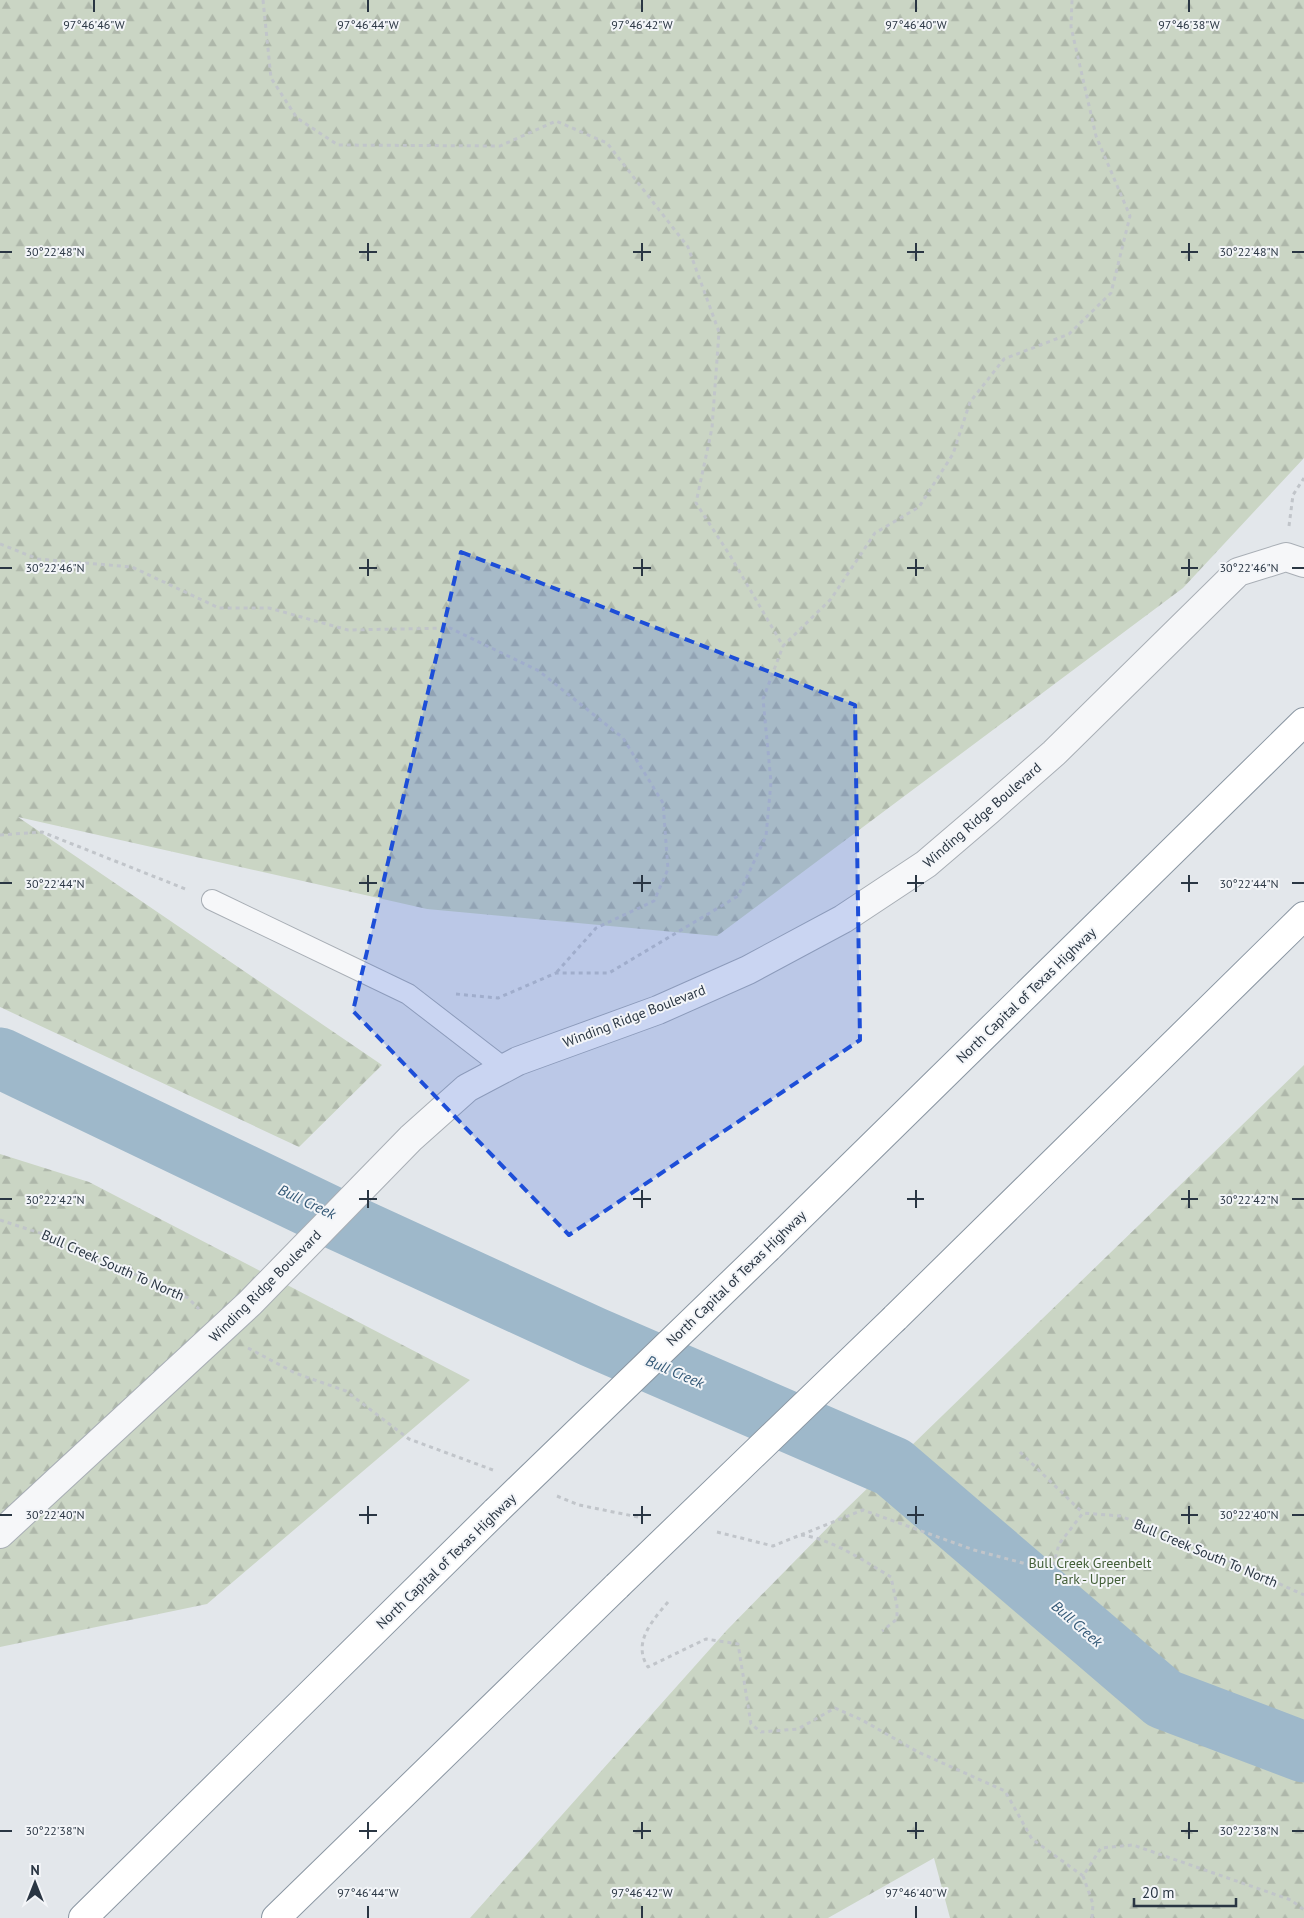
<svg xmlns="http://www.w3.org/2000/svg" width="1304" height="1918" viewBox="0 0 1304 1918" font-family="'PT Sans',sans-serif">
	<defs>
		<pattern id="forest-firs" width="22" height="20" patternUnits="userSpaceOnUse" patternTransform="scale(1.25)"><rect width="22" height="20" fill="#cad5c4"/><path d="M5 1l3.5 6h-7zM16 11l3.5 6h-7z" fill="#aeb7aa"/></pattern>
	</defs>
	<rect width="100%" height="100%" fill="#e3e7eb"/>
	<path fill="url(#forest-firs)" d="M0 0H1304V458L1183 588 717 936 427 909 18 817 382 1065 299 1147 0 1007Z
		M1304 1065V1918H950L934 1858 828 1918H470L727 1630 842 1513Z
		M0 1154 89 1182 470 1380 207 1604 0 1647Z"/>
	<g fill="none" stroke-linecap="round" stroke-linejoin="round">
		<path stroke="#9eb8ca" stroke-width="61" d="M0 1058 334 1218 593 1337 893 1467 1164 1699 1304 1752"/>
		<g stroke="#a8aeb5" stroke-width="22">
			<path id="lane" d="M212 900 408 994 504 1068"/>
		</g>
		<g stroke="#a8aeb5" stroke-width="30">
			<path id="street" d="M0 1534 250 1303 411 1138 467 1088 518 1061 658 1010 748 970 843 919 926 864 988 811 1054 753 1238 572 1286 557 1304 563"/>
		</g>
		<g stroke="#8a96a2" stroke-width="30">
			<path id="highway" d="M768 1248 1304 722
				M895 1318 1304 916
				M83 1918 496 1511
				M276 1918 617 1586"/>
		</g>
		<path stroke="#c1c5ca" stroke-width="3" stroke-dasharray="4 4" stroke-linecap="butt" d="M263 0 271 78 297 118 338 145 500 146 556 121 607 143 688 247 719 332 712 428 696 503 731 557 783 646 831 599 875 533 919 507 953 454 970 402 1004 359 1069 334 1111 293 1130 216 1096 136 1071 27 1072 0
			M1289 526 1293 495 1304 478
			M0 544 38 559 132 567 219 608H269L348 630 450 628 539 671 623 738 663 803 668 869 654 901 596 928 556 973
			M0 835 42 832 188 890
			M456 994 498 998 556 973H609L738 896 766 836 771 782 763 699 783 646
			M0 1220 52 1237 188 1298 199 1309
			M248 1348 295 1373 346 1391 409 1439 493 1470
			M1020 1452 1083 1513
			M557 1496 579 1505 643 1518
			M717 1532 773 1546 863 1510 974 1550 1034 1566 1054 1563 1059 1544 1083 1513 1120 1516 1181 1539 1304 1595
			M801 1535C830 1538 866 1562 891 1577L897 1606V1619L882 1631
			M668 1602C652 1621 632 1643 648 1667L706 1639 738 1644 751 1724 761 1732 798 1729 835 1708 862 1720 918 1752 1005 1791 1032 1839 1083 1876
			M1092 1918 1093 1904 1083 1876 1101 1848 1133 1845 1291 1900 1304 1910"/>
		<use href="#lane" stroke="#f6f7f9" stroke-width="20"/>
		<use href="#street" stroke="#f6f7f9" stroke-width="28"/>
		<use href="#highway" stroke="#fff" stroke-width="28"/>
		<g stroke="#8a96a2" stroke-width="30" stroke-linecap="butt">
			<path id="highway-bridge" d="M496 1511 768 1248
				M617 1586 895 1318"/>
		</g>
		<use href="#highway-bridge" stroke="#fff" stroke-width="28"/>
	</g>
	<path fill="#1d4ed8" fill-opacity="0.2" stroke="#1d4ed8" stroke-width="4" stroke-dasharray="10 6" stroke-linejoin="round" d="M461 552 855 705 860 1040 569 1235 353 1011Z"/>
	<path fill="none" stroke="#2a3643" stroke-width="2" d="M94 0V12M368 0V12M642 0V12M916 0V12M1189 0V12M368 243V261M642 243V261M916 243V261M1189 243V261M0 252H12M359 252H377M633 252H651M907 252H924M1181 252H1198M1292 252H1304M368 559V576M642 559V576M916 559V576M1189 559V576M0 568H12M359 568H377M633 568H651M907 568H924M1181 568H1198M1292 568H1304M368 875V892M642 875V892M916 875V892M1189 875V892M0 883H12M359 883H377M633 883H651M907 883H924M1181 883H1198M1292 883H1304M368 1190V1208M642 1190V1208M916 1190V1208M1189 1190V1208M0 1199H12M359 1199H377M633 1199H651M907 1199H924M1181 1199H1198M1292 1199H1304M368 1506V1524M642 1506V1524M916 1506V1524M1189 1506V1524M0 1515H12M359 1515H377M633 1515H651M907 1515H924M1181 1515H1198M1292 1515H1304M368 1822V1839M642 1822V1839M916 1822V1839M1189 1822V1839M0 1831H12M359 1831H377M633 1831H651M907 1831H924M1181 1831H1198M1292 1831H1304M368 1906V1918M642 1906V1918M916 1906V1918"/>
	<g text-anchor="middle" stroke-width="4" stroke-linejoin="round" paint-order="stroke">
		<g font-size="14" fill="#2a3643" stroke="#f3f5f8">
			<text transform="translate(982 815) rotate(-41)" y="5">Winding Ridge Boulevard</text>
			<text transform="translate(1026 995) rotate(-44)" y="5">North Capital of Texas Highway</text>
			<text transform="translate(634 1016) rotate(-21)" y="5">Winding Ridge Boulevard</text>
			<text transform="translate(113 1265) rotate(24)" y="5">Bull Creek South To North</text>
			<text transform="translate(736 1278) rotate(-44)" y="5">North Capital of Texas Highway</text>
			<text transform="translate(265 1286) rotate(-45)" y="5">Winding Ridge Boulevard</text>
			<text transform="translate(1206 1553) rotate(23)" y="5">Bull Creek South To North</text>
			<text transform="translate(446 1561) rotate(-44)" y="5">North Capital of Texas Highway</text>
		</g>
		<g font-size="14" fill="#435f38" stroke="#f3f5f8">
			<text x="1090" y="1568">Bull Creek Greenbelt<tspan x="1090" dy="16">Park - Upper</tspan></text>
		</g>
		<g font-size="15" font-style="italic" fill="#345977" stroke="#f3f5f8">
			<text transform="translate(307 1202) rotate(25)" y="5">Bull Creek</text>
			<text transform="translate(675 1372) rotate(23)" y="5">Bull Creek</text>
			<text transform="translate(1077 1624) rotate(41)" y="5">Bull Creek</text>
		</g>
	</g>
	<g font-size="12" text-anchor="middle" fill="#2a3643" stroke="#f3f5f8" stroke-width="4" stroke-linejoin="round" paint-order="stroke">
		<text x="94" y="29">97°46'46"W</text>
		<text x="368" y="29">97°46'44"W</text>
		<text x="642" y="29">97°46'42"W</text>
		<text x="916" y="29">97°46'40"W</text>
		<text x="1189" y="29">97°46'38"W</text>
		<text x="55" y="256">30°22'48"N</text>
		<text x="1249" y="256">30°22'48"N</text>
		<text x="55" y="572">30°22'46"N</text>
		<text x="1249" y="572">30°22'46"N</text>
		<text x="55" y="888">30°22'44"N</text>
		<text x="1249" y="888">30°22'44"N</text>
		<text x="55" y="1204">30°22'42"N</text>
		<text x="1249" y="1204">30°22'42"N</text>
		<text x="55" y="1519">30°22'40"N</text>
		<text x="1249" y="1519">30°22'40"N</text>
		<text x="55" y="1835">30°22'38"N</text>
		<text x="1249" y="1835">30°22'38"N</text>
		<text x="368" y="1897">97°46'44"W</text>
		<text x="642" y="1897">97°46'42"W</text>
		<text x="916" y="1897">97°46'40"W</text>
	</g>
	<g transform="translate(35 1883)" stroke="#f3f5f8" stroke-width="4" paint-order="stroke">
	<path d="M0-4L9 19L0 12L-9 19Z" fill="#2a3643"/>
	<text y="-8" font-size="14" font-weight="bold" text-anchor="middle" fill="#2a3643">N</text>
	</g>
	<path d="M1134 1898v8h102v-8" fill="none" stroke="#2a3643" stroke-width="2.5"/>
	<text x="1142" y="1898" font-size="15" fill="#2a3643" stroke="#f3f5f8" stroke-width="4" paint-order="stroke">20 m</text>
</svg>
